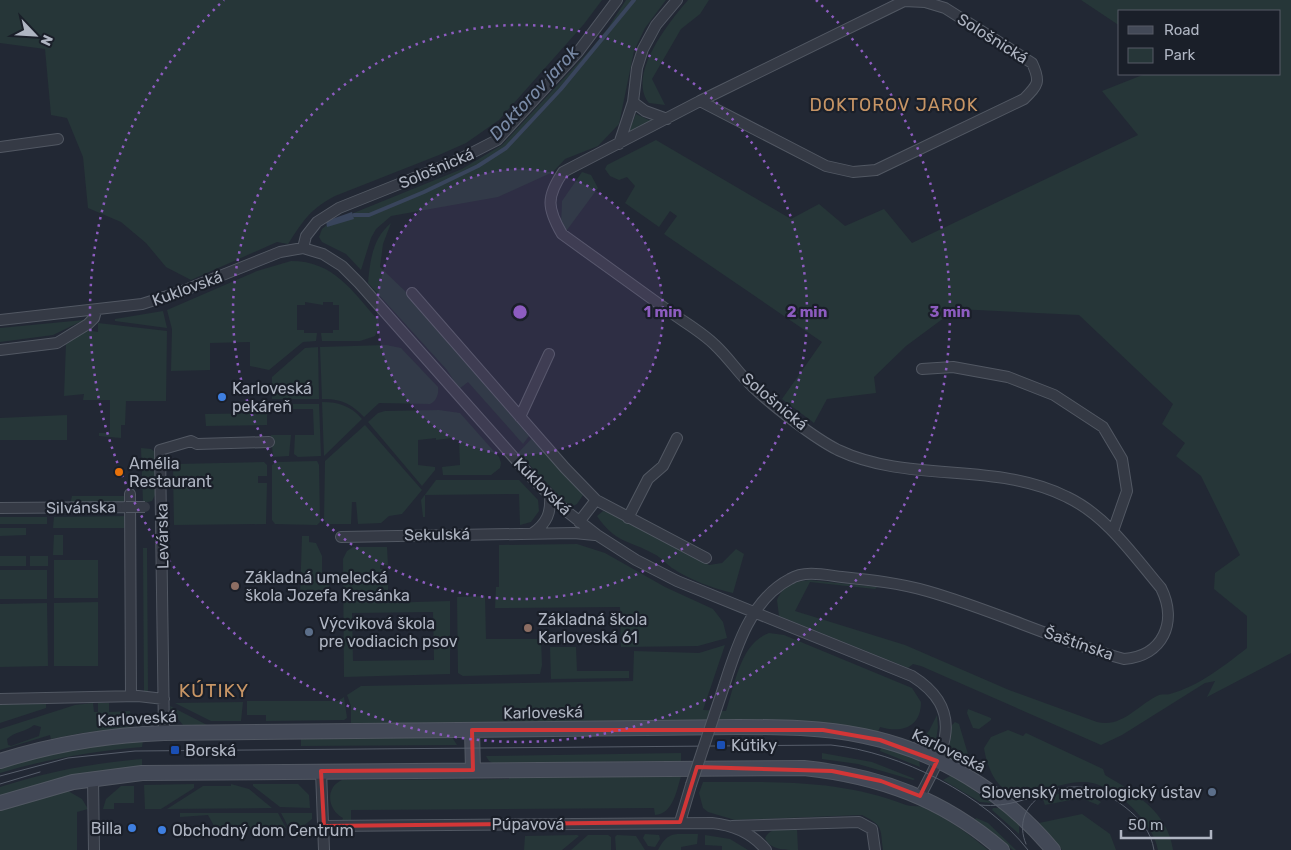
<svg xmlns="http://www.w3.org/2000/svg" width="1291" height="850" viewBox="0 0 1291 850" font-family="Rubik,sans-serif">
	<rect width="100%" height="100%" fill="#222834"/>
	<path fill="#263638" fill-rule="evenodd" d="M0 0H602L584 24 499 120 466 143 439 155 335 196C309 210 304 220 288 244L277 242 191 280 166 267 146 243 121 222 88 208 83 157 67 118 51 115 45 49 0 43Z
		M626 0H666L645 28 634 51 619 124 598 146 565 159 553 172 498 197 391 216 376 229 371 238 361 270 346 254 322 242 319 237 322 229 329 223 462 169 502 145 590 50 608 28Z
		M688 0H709L700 14 681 29 652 79 665 105 649 103C626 75 670 21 688 0Z
		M1081 0H1291V653L1207 697 1215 681 1205 683 1122 735 1101 745 921 666 913 664 908 668 779 616 777 600C783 585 794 582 809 580L877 587 875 589 810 582 795 611 905 645 1009 690 1097 722C1123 728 1137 705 1159 695 1162 694 1167 695 1170 694 1199 686 1224 666 1247 648V616L1214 589 1215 573 1240 555 1201 476 1176 456 1185 443 1162 424 1173 404 1079 315 956 309 906 346 874 377 876 393 827 399 814 423 782 399 822 342 664 234 677 216 670 211 659 227 625 203 635 186 627 177 619 180 610 176 605 169 607 165 656 140 791 219 819 204 845 226 884 209 912 243 1138 135 1102 91 1145 74H1280V11H1120V26Z
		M636 114 651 121 630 132 629 131Z
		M582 172 591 175 598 188 567 230 561 227 562 201Z
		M391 223 383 244 380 267 405 291 529 436 523 444 468 382 459 389 447 370 368 283C370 260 373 238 391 223Z
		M291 261C334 261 352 291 378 320L379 327 375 336 360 341H322L321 333H333V330H339V305H333V302H323V305L305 302V305H297V330H304V333H317L316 341 303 342 269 370 250 366V342L210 343V370L171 371 172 329 167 310 257 271Z
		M163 311 167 328 115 321V319Z
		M84 320 53 335 0 342V328Z
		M98 323 167 331 166 401H126L125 425H121V438L99 436V433H110V400H83L84 394 64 396 66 344 87 330 98 332Z
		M386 345 401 348 438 387C439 395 436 401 430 404L379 403 364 417C352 404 340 398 322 399L320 347Z
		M318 347 319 399H272V377L305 348Z
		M322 402C339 402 351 406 362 419L324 456Z
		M271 404H319L321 456 298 457 294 454 295 435H314L313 409H271Z
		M439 410 460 413 499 457 501 463 500 468 491 475H443L442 467 460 465 459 440H452V438L436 440V438L418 440V465L435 467V470L422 486 368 422 378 413 385 411Z
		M267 413V425L206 426 205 414Z
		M67 415V440H0V418Z
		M365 425 422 490 402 514 389 516 381 523 358 524 356 502H352L351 524H326L324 520 325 461Z
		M271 435H291L289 456 273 457Z
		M533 437 581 491 583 495 577 504 573 506 568 505 518 453Z
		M141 448 151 449 155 452V495L152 501 143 503Z
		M317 461 319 465 320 522 317 525 275 524 272 520V465L276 462Z
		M264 462 267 465V476H258V483H267L266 524 174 525 173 470 176 464Z
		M436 480H519L538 500 539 511 531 522 520 525 519 494 425 495V517H423L421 500Z
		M72 496H126L127 503 70 505Z
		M603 511 620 517 709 565 722 563 736 549 744 554 733 593C712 588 690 580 672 568 666 564 661 557 654 554 629 540 615 543 597 516Z
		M128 516V528H53L54 517Z
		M0 517H47V524H0Z
		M0 528H26V535L0 536Z
		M54 535H63V555H53Z
		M302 536H309V542L316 543 322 556V579H331C329 596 315 597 300 597Z
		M577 544 605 553 665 587 713 609 723 622 727 638 698 646 621 647 620 607 495 608 496 587H499V545Z
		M353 547H387L388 565H380V569H388V596H382L383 603 450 601V674L344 677 343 559 347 551ZM433 612 434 660 353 661 352 613Z
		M143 548H147L148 692H144Z
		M0 556H26V566H0Z
		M30 556H48V566H30Z
		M54 560H98V598H54Z
		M0 570H47V599H0Z
		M485 596 486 639H541L542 665 540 674 463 676 458 673 457 597Z
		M98 602V666H54V603Z
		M47 603 48 666 0 667V604Z
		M769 633 784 635 912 688 921 702C921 728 901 733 880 727L878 732 831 724 351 725V706L347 695 361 686 633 681 634 651 699 653 725 645 703 710 726 711C735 685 740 643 769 633Z
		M551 639H588V643H551Z
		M550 647H576L577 671H629V678L551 679Z
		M344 697 347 718 344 720 266 721V715H247V701H338Z
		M243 702 241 721H211L175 703Z
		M46 703V708L0 723V704Z
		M93 703 94 712H98V703H109V712L130 711 131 719 114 721 115 727 129 726V723L131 722 132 728 82 733 51 739 50 735 0 750V729L75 705ZM34 725 41 727 39 736 11 746 8 745 7 739C15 731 26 732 34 725Z
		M170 706 209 726 183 725 171 711Z
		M968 709 991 718V720L979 729 973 728 967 713Z
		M937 715 938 727 935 747 931 749 916 744 929 731Z
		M955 722 959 724 973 771 948 758 952 725Z
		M1008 730 1023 736 1026 733 1103 769 1105 775C1135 793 1168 812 1173 850H1158C1154 822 1111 780 1082 782 1070 782 1054 787 1041 790L1040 786C1032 788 1024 791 1017 792 996 794 986 763 984 748L991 737Z
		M452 737 457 745 301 746V738Z
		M143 740 142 747C93 751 47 759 0 773V768L74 747Z
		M881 747 919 759 920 767 880 751Z
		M681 753V761L493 763 489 761 486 756Z
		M822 753 872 762 915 779 913 780 858 764 822 759Z
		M142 759V766L74 775 0 796V787C47 772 93 763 142 759Z
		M682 773C677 788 674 814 655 815L654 808 351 810V823L342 821 343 818C327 810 325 787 342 780L509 779V775Z
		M952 775 992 803 980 802 943 780Z
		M703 782C772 782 840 779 906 805 912 807 919 805 924 808 947 818 969 834 988 850H883C880 828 884 826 862 815L735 820 708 812 703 808 699 793Z
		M194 784V788L161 809H145L144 785Z
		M231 784 249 789 272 808 167 809 203 786H231Z
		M253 784H298L309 795 310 808 280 807 253 786Z
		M121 786H134V803H114V809H103L106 799Z
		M68 791 82 799 88 809 77 812V850H0V810Z
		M1074 792 1091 796 1101 802 1098 805 1081 798 1045 805 1043 799 1058 794Z
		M993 808H1000L1019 825V834L992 810Z
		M180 813H278L286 828 220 829 214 826 208 815 180 817Z
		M281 813H312V819L302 827 289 828Z
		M1082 814 1110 834 1116 850H1062L1039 823Z
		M976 818 988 823 1016 850H1013L975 820Z
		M797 828 798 850C784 850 770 850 765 838 771 826 784 828 797 828Z
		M645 834 659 835 660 839 655 847 648 846 643 838Z
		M698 834 697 844 681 847V850H658C669 829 676 835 698 834Z
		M588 835H608L611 837V850H571Z
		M617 835 636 836 645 850H616L615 837Z
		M705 835 730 839 748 850H722V846L705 845Z
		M525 836 577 835 579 836 562 850H524Z"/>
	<path fill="#39455c" d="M352 212 354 219 327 227 326 221Z"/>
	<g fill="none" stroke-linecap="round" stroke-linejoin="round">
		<path stroke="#39455c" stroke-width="4" d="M354 215H369L424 192 478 166 506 148 561 89 634 0"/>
		<g stroke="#525863" stroke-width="12">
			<path id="minor" d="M700 101 826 166 853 172 876 170 1024 99C1038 85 1041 82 1032 63L945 8 925 2 904 1 700 101 563 172C546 197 547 208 562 234 597 259 631 284 666 309 682 321 701 331 715 345 729 358 739 374 753 387 773 406 814 438 838 450 910 484 996 461 1067 497 1107 516 1133 555 1161 588 1178 622 1163 656 1124 659 1057 641 994 610 927 591 899 583 871 580 842 577 825 575 805 570 790 579 751 599 736 648 724 686
				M633 102 645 111 667 119
				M619 144 633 102 637 68 643 49 656 25 677 0
				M0 147 58 139
				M303 248 306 236 317 222 339 208 454 162 497 140 578 52 617 0
				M412 293 565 468 596 500 579 522
				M0 320 142 304 180 292 280 252 303 248 323 254 342 266 359 283 533 479 565 510 597 535 636 560 677 581 912 676C966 710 945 750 920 796
				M0 350 57 343 88 324 94 318 96 311
				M922 369 953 367 1008 377 1054 395 1103 427 1122 459 1127 491 1113 531
				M520 417 549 354
				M130 494 131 696
				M596 500 706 558
				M0 508 126 507
				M628 518 648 479 663 466 677 438
				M533 533C547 523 551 513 550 496
				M341 537 574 533 595 535
				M0 699 138 696 164 699
				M164 733 160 450 191 441 197 444 269 442
				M321 771 324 850
				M93 778 94 850
				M680 822 691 785
				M324 826 712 823C733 825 753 834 766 850
				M732 826 859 822 872 829 875 850"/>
		</g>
		<g stroke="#525863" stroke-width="16">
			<path id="secondary" d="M472 730 473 770
				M0 761C54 744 107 735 164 733L738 727C780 727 822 727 864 736 937 751 1005 792 1053 850
				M0 803 73 782 142 773 804 768C880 776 943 799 1002 850"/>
		</g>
		<use href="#minor" stroke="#353a45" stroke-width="10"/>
		<use href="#secondary" stroke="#434957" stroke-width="14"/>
		<path stroke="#575e6b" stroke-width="1" d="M0 776 68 758 135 751 831 745C900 752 985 795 1028 850
			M0 784 40 772
			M980 805C1039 811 1065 760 1125 807 1140 819 1151 831 1154 850
			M1026 844C1018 825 1024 807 1041 796"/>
		<g stroke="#525863" stroke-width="12" stroke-linecap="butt">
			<path id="minor-bridge" d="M126 507H145
				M691 785 724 686"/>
		</g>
		<use href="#minor-bridge" stroke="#353a45" stroke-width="10"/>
	</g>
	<path fill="none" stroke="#d23637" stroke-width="4" stroke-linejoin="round" d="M472 730H823L880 740 937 761 920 796 881 781 832 771 697 767 680 822 324 826 321 771 473 770Z"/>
	<circle cx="520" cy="312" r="143" fill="#8d5cc0" fill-opacity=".12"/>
	<g fill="none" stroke="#8d5cc0" stroke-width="2.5" stroke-dasharray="2.5 5">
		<circle cx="520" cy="312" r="143"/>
		<circle cx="520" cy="312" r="287"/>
		<path d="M816 0A430 430 0 1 1 224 0"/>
	</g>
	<g fill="#3f7fe0" stroke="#1a1f29" stroke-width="2">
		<circle cx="222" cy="397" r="5"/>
		<circle cx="132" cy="828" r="5"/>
		<circle cx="162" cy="830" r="5"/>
	</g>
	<circle fill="#e8710a" stroke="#1a1f29" stroke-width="2" cx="119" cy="472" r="5"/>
	<g fill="#8d6e63" stroke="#1a1f29" stroke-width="2">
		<circle cx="235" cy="586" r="5"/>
		<circle cx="528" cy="628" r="5"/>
	</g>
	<g fill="#5c6f8a" stroke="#1a1f29" stroke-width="2">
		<circle cx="309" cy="632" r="5"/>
		<circle cx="1212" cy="792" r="5"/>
	</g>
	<g fill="#1a4fb4" stroke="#1a1f29" stroke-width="2">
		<rect x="716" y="740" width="10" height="10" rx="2.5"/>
		<rect x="170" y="745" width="10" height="10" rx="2.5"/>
	</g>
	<g text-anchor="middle" stroke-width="4.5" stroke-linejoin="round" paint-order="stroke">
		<g font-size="16" fill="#afb5c2" stroke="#1a1f29">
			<text transform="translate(993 38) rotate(32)" y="6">Sološnická</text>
			<text transform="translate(436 168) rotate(-23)" y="6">Sološnická</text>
			<text transform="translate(187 288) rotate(-20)" y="6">Kuklovská</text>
			<text transform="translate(775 401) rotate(40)" y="6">Sološnická</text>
			<text transform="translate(543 486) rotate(45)" y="6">Kuklovská</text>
			<text transform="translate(81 507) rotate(-1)" y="6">Silvánska</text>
			<text transform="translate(437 534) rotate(-1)" y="6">Sekulská</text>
			<text transform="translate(162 536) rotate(-91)" y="6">Levárska</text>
			<text transform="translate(1079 643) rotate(19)" y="6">Šaštínska</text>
			<text transform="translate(543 712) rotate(-1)" y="6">Karloveská</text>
			<text transform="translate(137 718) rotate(-3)" y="6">Karloveská</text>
			<text transform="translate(949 750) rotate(26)" y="6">Karloveská</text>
			<text x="528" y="830">Púpavová</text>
		</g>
		<g font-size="16" fill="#afb5c2" stroke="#1a1f29" text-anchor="start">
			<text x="232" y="394">Karloveská<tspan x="232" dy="18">pekáreň</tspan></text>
			<text x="129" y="469">Amélia<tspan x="129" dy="18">Restaurant</tspan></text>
			<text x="245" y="583">Základná umelecká<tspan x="245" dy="18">škola Jozefa Kresánka</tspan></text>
			<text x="538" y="625">Základná škola<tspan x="538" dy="18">Karloveská 61</tspan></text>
			<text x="319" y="629">Výcviková škola<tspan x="319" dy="18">pre vodiacich psov</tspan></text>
			<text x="731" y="751">Kútiky</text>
			<text x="185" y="756">Borská</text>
			<text x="1202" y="798" text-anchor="end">Slovenský metrologický ústav</text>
			<text x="122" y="834" text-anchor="end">Billa</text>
			<text x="172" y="836">Obchodný dom Centrum</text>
		</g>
		<g font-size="18" font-style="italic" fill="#7a8ba7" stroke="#1a1f29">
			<text transform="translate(534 93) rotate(-47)" y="6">Doktorov jarok</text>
		</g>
		<g font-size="18" letter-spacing="1" fill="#c79565" stroke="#1a1f29">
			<text x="894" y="111">DOKTOROV JAROK</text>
		</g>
		<g font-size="19" letter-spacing="1" fill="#c79565" stroke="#1a1f29">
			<text x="214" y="697">KÚTIKY</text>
		</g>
	</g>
	<circle cx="520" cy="312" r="8" fill="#8d5cc0" stroke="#1a1f29" stroke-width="2.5"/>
	<g font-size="15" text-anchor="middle" font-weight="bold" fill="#8d5cc0" stroke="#1a1f29" stroke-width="4.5" stroke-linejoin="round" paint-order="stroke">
		<text x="663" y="317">1 min</text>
		<text x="807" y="317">2 min</text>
		<text x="950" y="317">3 min</text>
	</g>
	<rect x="1118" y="10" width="162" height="65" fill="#1a1f29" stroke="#565b66"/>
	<rect x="1128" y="26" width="25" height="8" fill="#434957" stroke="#565b66"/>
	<text x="1164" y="35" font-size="15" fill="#afb5c2">Road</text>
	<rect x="1128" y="48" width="25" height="15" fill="#263638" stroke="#565b66"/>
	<text x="1164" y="60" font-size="15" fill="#afb5c2">Park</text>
	<g transform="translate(35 35) rotate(115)" stroke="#1a1f29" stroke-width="4" paint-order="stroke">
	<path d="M0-4L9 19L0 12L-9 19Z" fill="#afb5c2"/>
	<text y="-8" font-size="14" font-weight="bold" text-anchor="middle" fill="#afb5c2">N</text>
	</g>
	<path d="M1121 830v8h90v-8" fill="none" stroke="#afb5c2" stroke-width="2.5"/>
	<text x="1128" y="830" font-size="15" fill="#afb5c2" stroke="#1a1f29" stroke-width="4" paint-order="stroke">50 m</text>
</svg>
